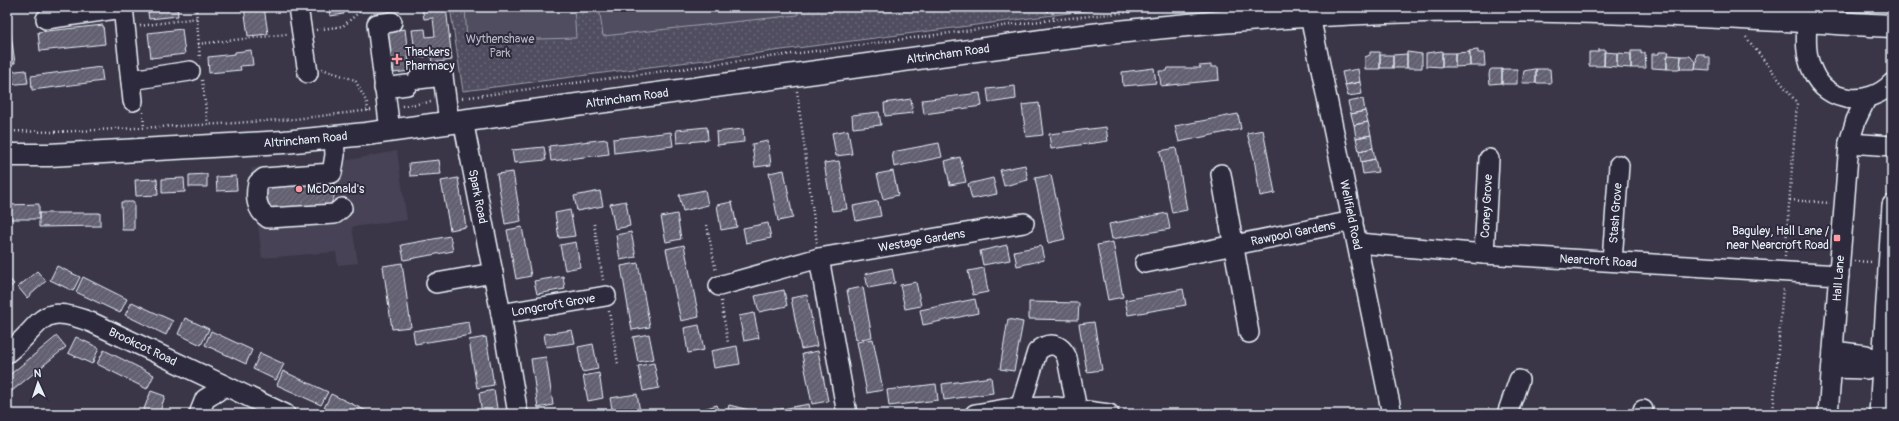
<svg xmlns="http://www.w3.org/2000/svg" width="1899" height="421" viewBox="0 0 1899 421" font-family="Pangolin,sans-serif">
	<defs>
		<pattern id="park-dots" width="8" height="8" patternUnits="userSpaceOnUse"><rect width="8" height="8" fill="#504e5f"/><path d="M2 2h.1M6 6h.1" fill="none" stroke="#696877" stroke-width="1.8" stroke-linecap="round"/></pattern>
		<pattern id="building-hatch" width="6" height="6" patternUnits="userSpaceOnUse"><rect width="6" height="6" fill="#636171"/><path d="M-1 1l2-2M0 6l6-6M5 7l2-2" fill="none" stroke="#797886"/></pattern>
	</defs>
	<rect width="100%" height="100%" fill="#3a3648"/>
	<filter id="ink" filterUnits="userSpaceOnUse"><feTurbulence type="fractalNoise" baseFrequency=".025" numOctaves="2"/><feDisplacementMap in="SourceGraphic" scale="8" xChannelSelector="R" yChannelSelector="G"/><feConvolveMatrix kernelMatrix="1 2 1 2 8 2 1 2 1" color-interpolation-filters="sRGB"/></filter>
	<g filter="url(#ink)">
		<path fill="#464354" d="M397 151 407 220 352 227 358 263 338 265 336 252 262 258 251 168 349 160Z"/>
		<path fill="url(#park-dots)" stroke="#9ca0ac" d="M450 7H1116L463 91Z"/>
		<path fill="#504e5f" stroke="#9ca0ac" d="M465 7H574L576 38 467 41Z
			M599 7H797L798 15 603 36Z"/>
		<path fill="url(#building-hatch)" stroke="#e8f1f8" d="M7 7 15 63 7 64Z
			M147 7H177L178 16 149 19Z
			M244 7H264L268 34 248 36Z
			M329 7H343L344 14 330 16Z
			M422 7H446L452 60 432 63 431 56 416 58 412 30 425 29 426 37 435 36 433 18 424 19Z
			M103 25 105 44 40 51 38 32Z
			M182 29 185 54 151 58 148 33Z
			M405 29 410 71 394 73 393 66H387L383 32Z
			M251 50 253 65 240 66 241 70 209 73 208 57 235 54V52Z
			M1478 50V53H1484L1485 66H1470L1469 51Z
			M1598 50H1605L1604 66H1589V52H1598Z
			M1442 51V67L1426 66V53Z
			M1631 51H1641V54L1645 52 1646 68H1631Z
			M1370 52H1380V69H1365V57L1370 55Z
			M1407 52 1422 54V68H1407Z
			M1470 52V66L1455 67V53Z
			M1604 52 1617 53V67L1604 66Z
			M1659 52H1669L1667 58V69L1652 68V54H1659Z
			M1442 53H1455V67H1442Z
			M1617 53 1631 54V68L1617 67Z
			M1407 54V68H1393V55Z
			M1697 54H1704V57H1710V70L1695 69Z
			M1380 55H1393V68H1380Z
			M1669 55 1681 56 1680 69H1667V58Z
			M1681 56H1690L1696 63 1695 69H1680Z
			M1211 65V67H1218L1219 80 1161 86 1159 71H1167L1168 68H1201L1199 66Z
			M101 67 103 81 32 90 31 76Z
			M1154 68 1156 83 1123 86 1122 72Z
			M1358 69 1360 82 1345 85 1342 72Z
			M1492 69H1502V83L1490 84 1489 75 1490 70Z
			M1502 69H1517V84H1502Z
			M1534 69H1536V83H1522L1524 71Z
			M1536 69H1550L1551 83H1536Z
			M26 70 28 83 7 85V72Z
			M1360 82 1362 94 1348 96 1345 85Z
			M1015 86 1016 99 989 103 987 89Z
			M980 93 982 106 924 114 922 100Z
			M911 99 913 113 885 116 884 103Z
			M1363 99 1365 111 1351 114 1348 102Z
			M1039 103 1043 135 1026 137 1022 105Z
			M1365 111 1368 122 1354 125 1351 114Z
			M879 112 881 125 853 128 852 115Z
			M1238 114 1241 129 1179 142 1175 126Z
			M1368 122 1371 135 1356 138 1354 125Z
			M707 127 708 140 677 143 676 130Z
			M1106 127 1108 141 1051 149 1049 134Z
			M743 129 744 142 717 145 716 132Z
			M848 130 852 154 836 156 832 133Z
			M1263 130 1275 193 1260 196 1254 158 1247 133Z
			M671 132 673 146 614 153 613 139Z
			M1371 135 1373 148 1359 151 1356 138Z
			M607 139 609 154 551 161 549 146Z
			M768 141 771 165 755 167 752 144Z
			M939 143 942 157 894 167 892 152Z
			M544 147 546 160 514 163 512 150Z
			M1176 148 1187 210 1172 213 1160 151Z
			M1373 148 1375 159 1361 162 1359 151Z
			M960 157 966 182 950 185 945 161Z
			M1375 159 1378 172 1363 174 1361 162Z
			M439 160 441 174 410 176 409 163Z
			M839 161 847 209 832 211 824 163Z
			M1025 165 1028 180 1004 186 1000 170Z
			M784 170 793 218 778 221 769 173Z
			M893 171 898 195 883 199 877 174Z
			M513 172 521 221 505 224 497 174Z
			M207 174V187H189V175Z
			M1051 175 1065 239 1048 243 1035 178Z
			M236 176 237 190 217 191 216 177Z
			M333 176 334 197 328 210 266 214 264 181Z
			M184 178 185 192 162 193V179Z
			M458 178 466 227 450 230 441 181Z
			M993 178 997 194 972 199 968 184Z
			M157 179 158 195 136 196 135 180Z
			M705 190 708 205 683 211 679 195Z
			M600 191 603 206 577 211 574 196Z
			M626 201 630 226 615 229 610 204Z
			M878 201 881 216 856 221 853 206Z
			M121 202H134V230H122Z
			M732 202 737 227 721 230 717 205Z
			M39 204V219H7V205Z
			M570 210 575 236 559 238 555 213Z
			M39 213H100V226L39 227Z
			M1167 213 1170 229 1112 239 1109 224Z
			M677 214 681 239 666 242 661 217Z
			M768 223 771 238 746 243 743 228Z
			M522 227 531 276 516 279 507 230Z
			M631 232 636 257 620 260 616 235Z
			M450 236 453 251 404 260 401 245Z
			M576 242 580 267 565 270 560 245Z
			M1113 242 1123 297 1108 300 1097 245Z
			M684 245 699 317 681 321 666 249Z
			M1007 245 1010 260 983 265 980 251Z
			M1041 246 1044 260 1017 266 1014 251Z
			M402 263 411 327 392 329 383 266Z
			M638 263 650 327 632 330 621 266Z
			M57 266 80 277 73 291 50 280Z
			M892 268 895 283 868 288 865 274Z
			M984 268 988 292 973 295 968 271Z
			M37 271 46 281 27 298 18 287Z
			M7 276 14 284 7 290Z
			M563 276 565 289 537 294 534 281Z
			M83 277 127 299 120 313 76 292Z
			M916 282 921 306 905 309 900 285Z
			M863 287 872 337 856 340 847 290Z
			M1183 289 1186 305 1128 315 1125 300Z
			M784 290 787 306 759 312 755 296Z
			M807 295 817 346 801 349 791 298Z
			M975 299 978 313 923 325 920 310Z
			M132 302 173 321 166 335 125 315Z
			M1029 302 1079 303 1078 320 1029 319Z
			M754 313 759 338 744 341 739 316Z
			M185 318 209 329 201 345 178 334Z
			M1008 319 1023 322 1014 371 1000 369Z
			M469 322 471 335 415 344 413 331Z
			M1094 322 1102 370 1087 372 1079 324Z
			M699 325 704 350 688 353 684 328Z
			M572 330 575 343 546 347 544 334Z
			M211 331 252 350 246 364 205 345Z
			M649 334 654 359 638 362 633 337Z
			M57 336 66 347 7 395V377Z
			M76 337 99 348 92 364 68 353Z
			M486 337 494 385 477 388 469 340Z
			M873 339 883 390 867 393 857 342Z
			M593 344 598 369 582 372 578 347Z
			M737 346 740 364 714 368 711 351Z
			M104 350 154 375 147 389 97 364Z
			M818 351 828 401 812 404 802 354Z
			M260 353 284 364 276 380 253 369Z
			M546 357 553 405 538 408 531 359Z
			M654 363 659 388 643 391 638 366Z
			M283 371 328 392 321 405 277 385Z
			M599 373 603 398 588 401 583 376Z
			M991 377 993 393 944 400 942 384Z
			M936 384 938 400 889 406 887 390Z
			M494 390 498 414H482L479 393Z
			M151 391 165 396 159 414H142Z
			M331 394 373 414H338L324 408Z
			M637 394 640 412 613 414 610 398Z
			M809 404 811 414H760V413Z
			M717 405 720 414H686Z
			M729 405 753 411V414H727Z"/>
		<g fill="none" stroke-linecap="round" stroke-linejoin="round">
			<g stroke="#e8f1f8" stroke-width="22">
				<g id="minor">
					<path d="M123 7 133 101"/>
					<path d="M298 7 308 73"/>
					<path id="s1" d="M1310 16 1392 414"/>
					<path d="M46 19 123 8"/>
					<path d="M1807 21C1806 39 1805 56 1813 72 1827 104 1869 107 1892 83"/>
					<path d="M418 79 443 76 449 122"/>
					<path d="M131 80 190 71"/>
					<path d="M384 88 407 85"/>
					<path id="s2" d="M463 120 501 314 518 414"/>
					<path d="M390 131 377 24 392 22"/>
					<path d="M334 137 335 155 332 173 264 178 258 183C255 196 256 210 268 218L335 214 342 208"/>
					<path d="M1849 143 1892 146"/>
					<path d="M1221 174 1249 333"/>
					<path id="s3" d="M1358 243 1484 254 1839 275"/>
					<path id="s4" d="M1484 254 1489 159"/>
					<path d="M819 258 847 414"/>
					<path id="s5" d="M1612 261 1619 165"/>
					<path id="s6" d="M1145 263 1353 221"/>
					<path d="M436 283 493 273"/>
					<path id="s7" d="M719 286 819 258 1024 223"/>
					<path id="s8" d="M501 314 606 296"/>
					<path d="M1833 351 1866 355 1876 363 1892 364"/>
					<path id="s9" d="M7 353C46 323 37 301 93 323L285 414"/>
					<path d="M1832 368 1866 369 1876 363"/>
					<path d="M1020 408 1037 352C1048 341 1061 343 1067 358L1077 410"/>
					<path d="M199 414 205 399 218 391 221 384"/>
					<path d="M975 414 1011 408 1056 407 1109 414"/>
					<path d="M1507 414 1519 380"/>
					<path d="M1642 414 1643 410"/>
					<path id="s10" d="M1828 414 1849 143 1856 120 1866 99"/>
					<path d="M1879 414 1892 205"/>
				</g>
			</g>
			<g stroke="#e8f1f8" stroke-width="25">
				<g id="highway">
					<path id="s11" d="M7 155H49L284 142 366 134 1049 40C1161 26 1274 16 1387 12 1555 6 1724 17 1892 26"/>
				</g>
			</g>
			<path stroke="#e8f1f8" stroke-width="2.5" stroke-dasharray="1 3" stroke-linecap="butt" d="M196 7 200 59
				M1047 11 1052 10 1054 20
				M140 26 197 18
				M316 30 343 26 364 8
				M1746 37 1797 103 1785 256
				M198 44 287 34
				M322 69 355 80 367 103 368 111
				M202 80 208 125
				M797 91 817 243
				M462 98 1040 21 1169 8
				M402 106 431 102
				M143 112 144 128
				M7 131 55 132 219 124 295 119 372 110
				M1790 200 1830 203
				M594 224 603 280
				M707 225 716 272
				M1854 261 1873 262
				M721 301 728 343
				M609 311 618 364
				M1773 414 1783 287"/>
			<use href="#minor" stroke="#2f2a3d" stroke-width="19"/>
			<use href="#highway" stroke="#2f2a3d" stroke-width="22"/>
		</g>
	</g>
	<g fill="#ff9aa2" stroke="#2f2a3d" stroke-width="1.5">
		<path d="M395 53h4v4h4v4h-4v4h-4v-4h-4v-4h4z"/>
		<circle cx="299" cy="189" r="4"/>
		<rect x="1833" y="234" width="8" height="8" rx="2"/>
	</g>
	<g text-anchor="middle" stroke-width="4" stroke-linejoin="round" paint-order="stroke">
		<g font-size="12" fill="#b3b8c2" stroke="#2f2a3d">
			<text x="500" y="43">Wythenshawe<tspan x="500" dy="14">Park</tspan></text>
		</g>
		<g font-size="12" fill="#e8f1f8" stroke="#2f2a3d" text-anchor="start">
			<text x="405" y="56">Thackers<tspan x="405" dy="14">Pharmacy</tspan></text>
			<text x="307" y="193">McDonald's</text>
			<text x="1829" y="235" text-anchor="end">Baguley, Hall Lane /<tspan x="1829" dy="14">near Nearcroft Road</tspan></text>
		</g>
		<g font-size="12" fill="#e8f1f8" stroke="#2f2a3d">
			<text dy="4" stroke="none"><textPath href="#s11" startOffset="947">Altrincham Road</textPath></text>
			<text dy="4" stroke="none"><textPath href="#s11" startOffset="623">Altrincham Road</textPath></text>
			<text dy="4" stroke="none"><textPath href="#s11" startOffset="299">Altrincham Road</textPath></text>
			<text dy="4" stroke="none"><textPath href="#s2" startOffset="78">Spark Road</textPath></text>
			<text dy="4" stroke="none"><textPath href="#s4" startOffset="48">Coney Grove</textPath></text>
			<text dy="4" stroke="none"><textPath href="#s5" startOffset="48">Stash Grove</textPath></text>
			<text dy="4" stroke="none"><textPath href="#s1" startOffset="203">Wellfield Road</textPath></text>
			<text dy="4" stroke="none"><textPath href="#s6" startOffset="151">Rawpool Gardens</textPath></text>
			<text dy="4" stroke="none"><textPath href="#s7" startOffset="208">Westage Gardens</textPath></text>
			<text dy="4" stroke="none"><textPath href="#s3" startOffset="241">Nearcroft Road</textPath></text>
			<text dy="4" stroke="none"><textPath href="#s10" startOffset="136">Hall Lane</textPath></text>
			<text dy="4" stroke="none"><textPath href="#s8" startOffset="53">Longcroft Grove</textPath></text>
			<text dy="4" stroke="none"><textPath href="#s9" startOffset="157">Brookcot Road</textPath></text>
		</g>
	</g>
	<rect width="1899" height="421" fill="none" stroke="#2f2a3d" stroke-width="24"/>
	<rect x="12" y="12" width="1875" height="397" fill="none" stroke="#e8f1f8" stroke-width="1.5" filter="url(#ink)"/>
	<g transform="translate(38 383) rotate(357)" stroke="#2f2a3d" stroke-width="3" paint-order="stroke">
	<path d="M0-3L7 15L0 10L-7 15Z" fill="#e8f1f8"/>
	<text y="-6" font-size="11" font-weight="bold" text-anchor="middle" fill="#e8f1f8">N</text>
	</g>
</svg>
